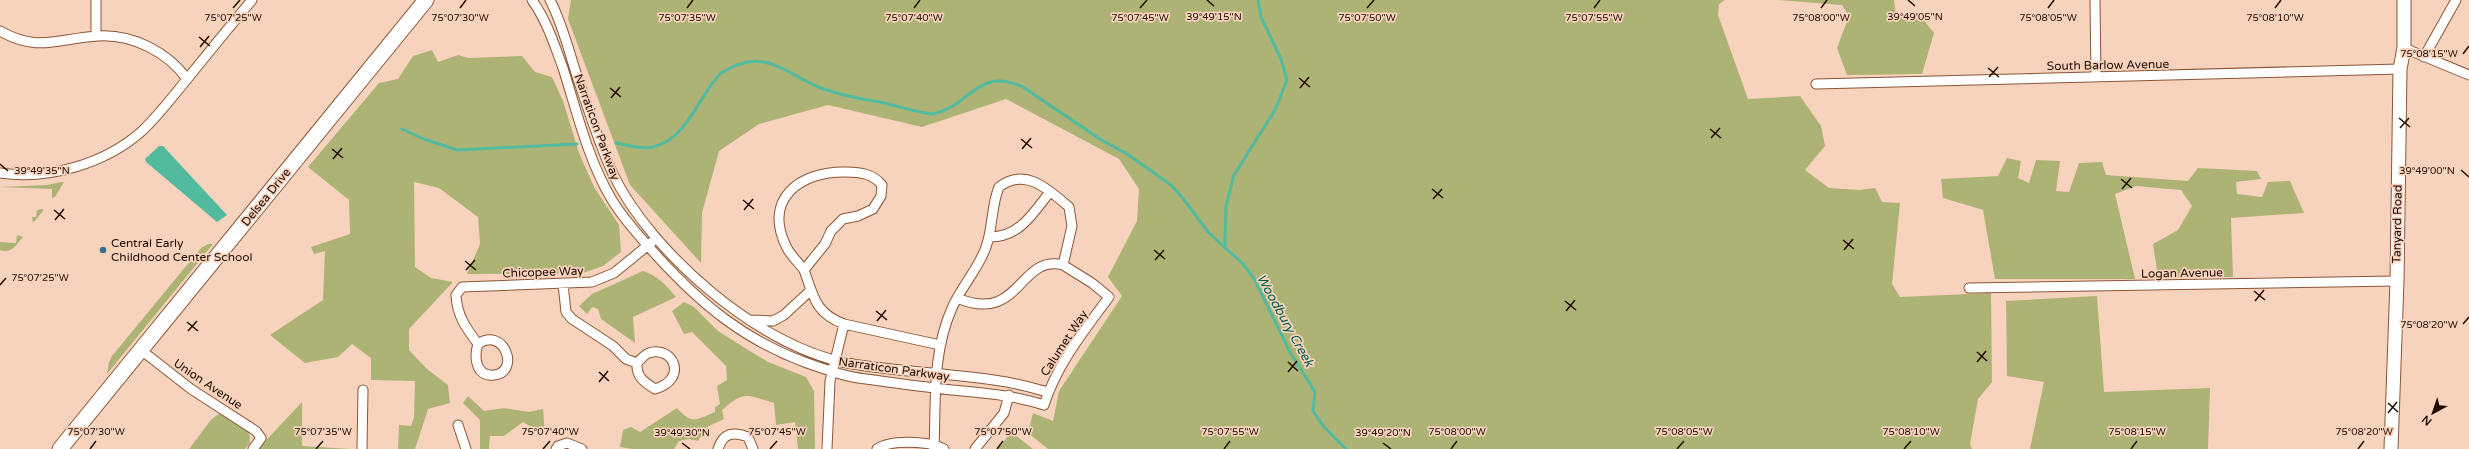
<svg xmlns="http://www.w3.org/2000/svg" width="2469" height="449" viewBox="0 0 2469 449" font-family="'Varela Round',sans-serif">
	<rect width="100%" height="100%" fill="#f7d3bd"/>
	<path fill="#adb374" d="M571 0H1725L1719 4 1718 15 1748 99 1800 96 1821 126 1825 146 1805 170 1829 188 1860 190 1875 188 1882 202 1900 203 1892 284 1900 297 1991 293 1992 382 1978 399 1970 444 1972 449H1048L1028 433 1033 413 1053 421 1059 391 1122 296 1108 277 1137 221 1139 189 1119 159 1006 99 922 127 828 105 759 124 719 151 702 213 701 263 630 185 568 19Z
		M1777 0H1894L1896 16 1923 19 1934 33 1922 74 1847 75 1837 48 1849 16 1842 5Z
		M432 50 438 62 458 55 469 58 522 56 535 72 552 77 563 101 579 153 594 187 619 225 621 252 603 266 583 273 467 274 480 244 478 217 439 188 414 182 415 267 431 278 453 282 409 329V350L427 369 448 385 450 403 428 409 415 449H398L399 425 411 426 414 417 415 381 371 380V358L352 344 338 357 305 363 270 335 323 300 325 251 314 254 311 247 350 234 349 200 308 167 379 83 398 79 413 56Z
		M2007 158 2021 161 2018 178 2029 183 2036 160 2060 161 2056 191 2069 192 2079 163 2102 162 2106 175 2188 181 2198 168 2257 171 2261 179 2236 182 2237 194 2262 197 2268 182 2290 181 2304 213 2231 218 2233 277H2158L2153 244 2178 230 2192 206 2181 190 2136 186 2115 194 2135 279H1995L1983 210 1943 198 1941 179 1998 176Z
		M61 182H64L55 197 52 198V189L0 187 47 185Z
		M43 209V211L33 223 32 217H36L37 210Z
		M17 235 23 237C16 245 12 254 0 250V242L16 243Z
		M208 244H213L107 374 109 362 112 356 201 248Z
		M643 271C658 276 666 285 676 297L633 317 635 343 601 319 598 309 592 307 587 314 579 306 592 294Z
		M2097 296 2104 392 2210 388 2208 449H2030L2044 382 2007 376 2006 301Z
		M684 302 694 307 718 331 745 348 768 362 806 377 814 391 815 449H798L795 422 776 425 774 403C746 395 745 390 722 410L724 419 707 427 698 441 689 439 679 441 674 449H632L620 447 623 430 631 427 640 432 677 408C692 425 696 420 715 412V407L720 404 717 386 727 380 726 366 692 332 684 334 672 311Z
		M468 396 484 411 504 408 529 412 543 409 545 435 523 422 504 436H490L489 449H480V420L463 403Z
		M302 402V446L351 449H258Z
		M221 412 249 430 250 443 245 449H189L211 420Z
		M1011 432 1033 449H998Z"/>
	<path fill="#52ba9e" d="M159 146H163L227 215 217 222 146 162 145 159Z"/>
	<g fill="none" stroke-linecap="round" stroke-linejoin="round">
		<path stroke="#52ba9e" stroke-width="3" d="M402 129 424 139 457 150 577 144
			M616 143C626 145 643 150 653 147 688 139 698 96 721 73 765 46 782 72 821 88 840 95 860 99 880 102 889 104 928 115 933 114 971 106 977 66 1023 87L1100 139 1127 154 1171 185 1182 197 1208 232 1243 264 1255 280 1290 352 1315 392 1313 411 1324 427 1346 449
			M1225 246 1226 206 1234 175 1275 110 1287 80 1281 59 1261 17 1258 0"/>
		<g stroke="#8a5635" stroke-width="11">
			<path id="street" d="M96 0V36
				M532 0C547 21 554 44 563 68 577 112 588 160 612 200 624 220 641 238 657 256 702 305 744 340 807 363 827 370 846 377 866 379 895 383 923 387 952 390 984 393 1013 395 1044 405 1057 364 1084 331 1109 297L1092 283 1063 265 1072 226 1069 207C1048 189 1025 167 999 187 991 206 993 228 986 247 979 268 961 287 952 308 932 353 936 401 934 449
				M550 0C563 25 569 52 578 79 589 111 599 144 613 174 651 253 760 347 847 363 898 372 949 373 1000 381 1016 383 1032 388 1048 392
				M2095 0 2096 77
				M0 31C39 53 59 38 98 36 132 34 168 52 187 79
				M2404 48 2469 75
				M2424 57 2456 0
				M1816 84 2400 69
				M0 173C49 180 105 164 142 131 159 115 173 96 188 78 209 52 230 26 252 0
				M990 237C1020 237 1033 213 1050 192
				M804 270C799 263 791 256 787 248 762 199 800 171 846 172 861 172 873 174 882 185L881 196 873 209 858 216 843 219 831 231 825 244 804 270C814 297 815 313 844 324L940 345
				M563 284 566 312 572 319 613 346 626 359 637 363C636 377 644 382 655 389 689 379 673 345 649 353 645 354 640 360 637 363
				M1969 288 2397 281
				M957 298C1021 325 1018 254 1063 265
				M750 320 773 321 784 315 811 290
				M478 344C504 326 521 372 494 375 475 377 474 356 478 344 466 328 457 316 456 295L462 287 592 282 614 273 652 242
				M141 350 191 389 256 431 261 438 253 449
				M458 425 466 449
				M362 449 363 390
				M556 449 558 446 567 443 582 449
				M718 449C723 433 733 431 748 437L753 449
				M827 449 830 381 844 324
				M877 449C891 439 930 441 944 449
				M975 449 1004 413 1009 395"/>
		</g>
		<g stroke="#8a5635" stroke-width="15">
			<path id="secondary" d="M2391 449 2397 281 2400 69 2404 48V0"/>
		</g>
		<g stroke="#8a5635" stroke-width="17">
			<path id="primary" d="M60 449 426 0"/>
		</g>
		<use href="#street" stroke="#fff" stroke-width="9"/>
		<use href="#secondary" stroke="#fff" stroke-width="13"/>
		<use href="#primary" stroke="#fff" stroke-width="15"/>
	</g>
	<path fill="none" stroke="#200c02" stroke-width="1.5" d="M1207 0 1214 6M1908 0 1915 6M233 8 240 0M460 8 466 0M687 8 693 0M914 8 920 0M1140 8 1147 0M1367 8 1374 0M1594 8 1600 0M1821 8 1827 0M2048 8 2054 0M2275 8 2281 0M199 37 210 46M200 47 209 36M2463 54 2469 46M1988 68 1999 77M1989 77 1998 67M1299 78 1310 87M610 88 621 97M1300 88 1309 77M611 98 620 87M2399 118 2410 127M2400 128 2409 118M1710 129 1721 138M1711 138 1720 128M1021 139 1032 148M332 149 343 158M1022 149 1031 138M333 159 342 148M0 164 8 171M2461 170 2469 177M2121 179 2132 188M1432 189 1443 198M2122 189 2131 178M1433 199 1442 189M743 200 754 209M54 210 65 219M744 210 753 199M55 220 64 209M1843 240 1854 249M1154 250 1165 259M1844 250 1853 239M1155 260 1164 250M465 261 476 270M466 270 475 260M0 285 6 278M2254 291 2265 300M1565 301 1576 310M2255 301 2264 290M876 311 887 320M1566 311 1575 300M877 321 886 310M187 322 198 331M2463 324 2469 317M188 331 197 321M1977 352 1987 361M1288 362 1298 371M1977 362 1986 351M599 372 609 381M1288 372 1297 361M599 382 608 371M2388 403 2398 412M2388 413 2397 402M682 443 690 449M1383 443 1391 449M90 449 96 441M316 449 323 441M543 449 550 441M770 449 777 441M997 449 1003 441M1224 449 1230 441M1451 449 1457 441M1677 449 1684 441M1904 449 1911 441M2131 449 2137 441M2358 449 2364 441"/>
	<circle fill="#386e8a" stroke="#f7d3bd" stroke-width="1.5" cx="103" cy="250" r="4"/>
	<g text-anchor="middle" stroke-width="3.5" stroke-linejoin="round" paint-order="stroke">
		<g font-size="12" fill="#200c02" stroke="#f7d3bd">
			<text transform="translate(2108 65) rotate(-1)" y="4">South Barlow Avenue</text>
			<text transform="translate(597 127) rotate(70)" y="4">Narraticon Parkway</text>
			<text transform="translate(266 197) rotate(-51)" y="4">Delsea Drive</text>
			<text transform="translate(2397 224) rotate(-89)" y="4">Tanyard Road</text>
			<text transform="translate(543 272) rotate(-2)" y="4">Chicopee Way</text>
			<text transform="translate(2182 273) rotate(-1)" y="4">Logan Avenue</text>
			<text transform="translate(1064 343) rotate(-57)" y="4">Calumet Way</text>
			<text transform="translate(894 369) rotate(8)" y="4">Narraticon Parkway</text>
			<text transform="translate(208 384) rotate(34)" y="4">Union Avenue</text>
		</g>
		<g font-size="12" fill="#200c02" stroke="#f7d3bd" text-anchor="start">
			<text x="111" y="247">Central Early<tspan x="111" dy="14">Childhood Center School</tspan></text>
		</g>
		<g font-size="13" font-style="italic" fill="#035e4b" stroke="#f7d3bd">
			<text transform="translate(1286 320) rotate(61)" y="5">Woodbury Creek</text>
		</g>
	</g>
	<g font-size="10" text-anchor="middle" fill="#200c02" stroke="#f7d3bd" stroke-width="3.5" stroke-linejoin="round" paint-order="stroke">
		<text x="1214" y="20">39°49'15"N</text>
		<text x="1915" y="20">39°49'05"N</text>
		<text x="233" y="21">75°07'25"W</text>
		<text x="460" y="21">75°07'30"W</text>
		<text x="687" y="21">75°07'35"W</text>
		<text x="914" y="21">75°07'40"W</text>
		<text x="1140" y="21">75°07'45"W</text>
		<text x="1367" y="21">75°07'50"W</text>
		<text x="1594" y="21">75°07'55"W</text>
		<text x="1821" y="21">75°08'00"W</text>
		<text x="2048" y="21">75°08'05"W</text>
		<text x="2275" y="21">75°08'10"W</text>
		<text x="2429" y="57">75°08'15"W</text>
		<text x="2427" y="174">39°49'00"N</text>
		<text x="42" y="174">39°49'35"N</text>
		<text x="40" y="281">75°07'25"W</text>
		<text x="2429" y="328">75°08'20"W</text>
		<text x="96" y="435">75°07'30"W</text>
		<text x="323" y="435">75°07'35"W</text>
		<text x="550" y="435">75°07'40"W</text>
		<text x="777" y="435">75°07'45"W</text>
		<text x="1003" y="435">75°07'50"W</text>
		<text x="1230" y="435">75°07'55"W</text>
		<text x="1457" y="435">75°08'00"W</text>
		<text x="1684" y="435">75°08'05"W</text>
		<text x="1911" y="435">75°08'10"W</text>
		<text x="2137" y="435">75°08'15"W</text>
		<text x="2364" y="435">75°08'20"W</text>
		<text x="682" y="436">39°49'30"N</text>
		<text x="1383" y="436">39°49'20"N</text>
	</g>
	<g transform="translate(2433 413) rotate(220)" stroke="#f7d3bd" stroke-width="3" paint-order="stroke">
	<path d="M0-3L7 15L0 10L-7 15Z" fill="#200c02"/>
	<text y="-6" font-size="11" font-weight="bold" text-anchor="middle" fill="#200c02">N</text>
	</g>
</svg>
